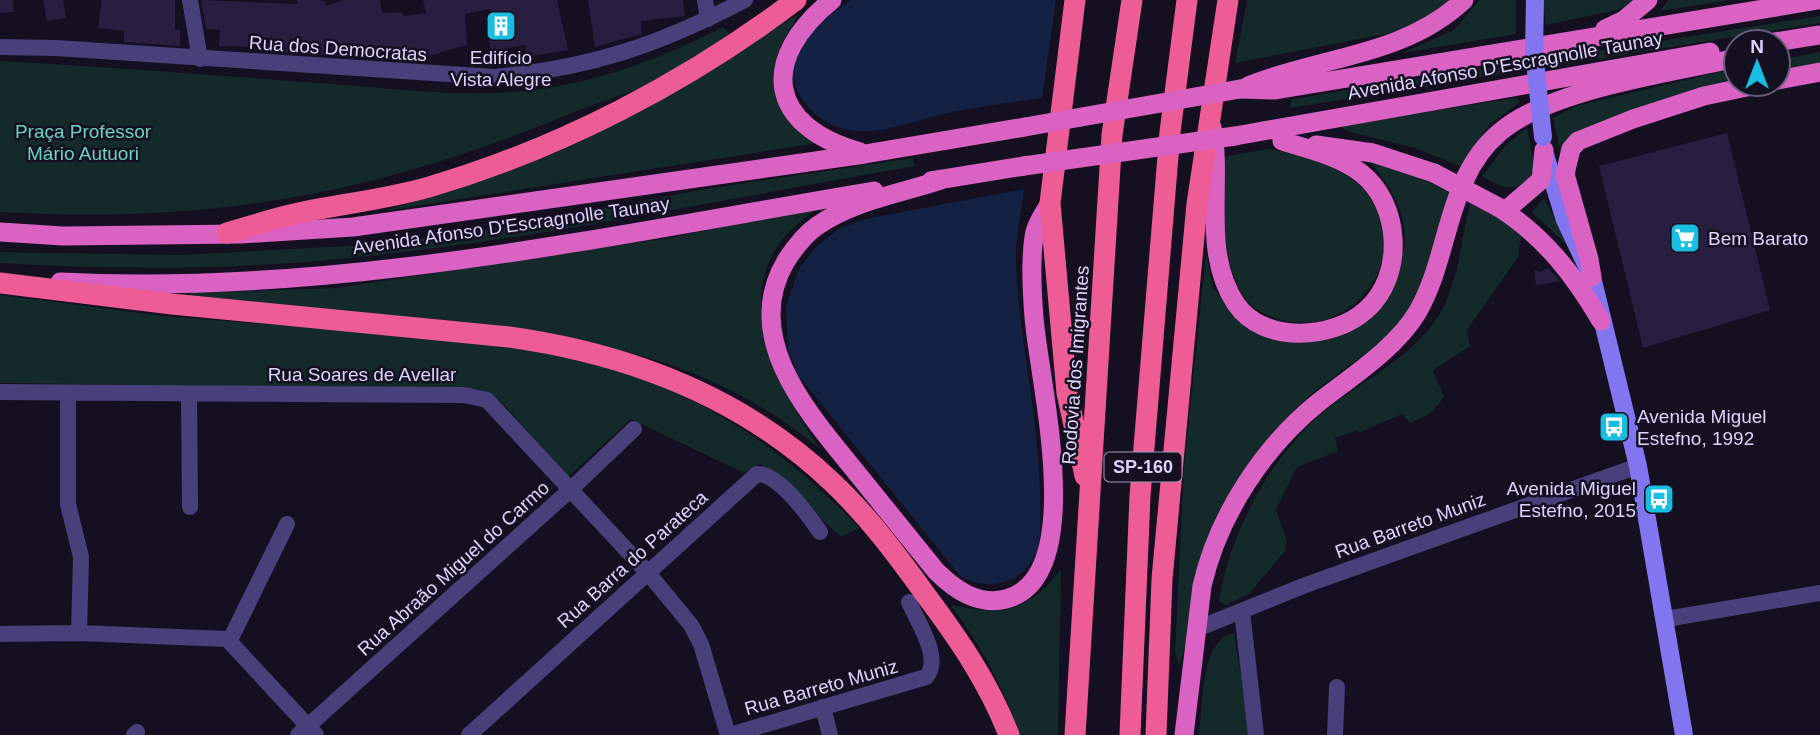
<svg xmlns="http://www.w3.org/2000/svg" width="1820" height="735" viewBox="0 0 1820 735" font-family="Arial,sans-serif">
	<rect width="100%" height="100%" fill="#141021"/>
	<path fill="#13292a" d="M1247 0H1453L1429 20 1396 32 1235 63Z
		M1480 0H1516V34L1402 53 1454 30Z
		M1543 0H1638L1617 10 1546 25Z
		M1668 0H1732L1660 11Z
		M799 14 781 45 776 68 818 143 384 211 506 172 567 148 636 113Z
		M1820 16V23L1290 108 1292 99Z
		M723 27 731 35C700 54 667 75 634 90 614 98 594 104 574 112 376 194 215 224 0 212V61C111 67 222 76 333 84 399 89 467 98 533 90 602 81 662 58 723 27Z
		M1820 52V68L1778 77V60Z
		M1736 68V84L1561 155 1553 118 1576 106Z
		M1509 99 1517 98 1520 102 1490 124 1460 166 1415 148 1350 132 1338 126Z
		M1527 128 1535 168 1534 176C1513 193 1504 190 1482 176L1506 145Z
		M1268 149C1299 154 1345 167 1365 191 1416 252 1357 339 1282 320 1268 316 1254 311 1245 298 1219 261 1225 201 1222 157Z
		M913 158 915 166C723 199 533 241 339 259 227 270 113 270 0 263V252L180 255 366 245 478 231 712 188Z
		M1369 161 1399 168 1449 192C1439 238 1430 289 1398 326 1377 350 1347 365 1323 385 1286 414 1257 449 1232 489L1179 667 1175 651 1184 468 1206 253 1213 288 1235 316 1332 336C1344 322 1398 266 1402 254 1413 222 1390 184 1369 161Z
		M1544 198 1570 248 1532 212Z
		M1470 204 1522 229 1518 257 1467 330 1470 346 1433 370 1444 397C1432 414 1429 415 1410 423L1402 414 1358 433 1357 430 1335 438 1338 451 1297 467 1276 510 1287 542 1285 551 1249 594 1225 605 1219 601C1230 532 1271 455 1326 410 1362 381 1404 362 1433 324 1460 286 1459 246 1470 204Z
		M810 209 813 212C719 274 772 377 820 449 701 350 575 337 428 321 348 313 269 304 190 295L191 293 336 288 675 237Z
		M0 295 164 316 509 344C649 364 763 425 859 528L841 537 760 463 744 473 631 419 568 477 502 402 477 389 0 383Z
		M1061 570 1058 735H1019C1004 687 981 646 951 605 1005 616 1025 613 1061 570Z
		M1234 633 1251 735H1199C1203 709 1200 638 1234 633Z"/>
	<path fill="#132142" d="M851 0H1056L1042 98C1011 102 978 107 947 113 902 123 856 148 815 114 806 106 798 95 795 83 784 46 826 18 851 0Z
		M1024 189C1021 214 1015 240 1016 264 1019 341 1039 416 1040 494 1040 511 1042 531 1038 547 1029 582 991 593 961 577L798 375 788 349 786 306 800 267 817 246 839 229 865 219Z"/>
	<path fill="#271e40" d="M0 0H13L14 12 0 13Z
		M43 0H63L66 18 47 21Z
		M102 0H175V30H180V46L124 42V31L98 28Z
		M201 0 298 4 297 0H316L325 1 326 6 344 0H380L382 13 402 12 403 16 426 13 423 0H557L568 50 527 57 525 45 491 51 488 37 495 36 490 9 465 14 467 45 421 58 422 62 403 60 402 50 372 55V51L340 56 289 50 288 53 270 52 266 47 219 46 220 30 206 29Z
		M588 0H683L685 16 641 21 642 34 595 47Z
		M1727 133 1770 310 1643 348 1599 166Z
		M1548 268 1560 281 1536 285 1534 270 1540 272Z"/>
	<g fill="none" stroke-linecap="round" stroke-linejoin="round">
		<path stroke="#47407b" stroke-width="16" d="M190 0 200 59
			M705 0 708 19
			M0 47 56 48 494 77C591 68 659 45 745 0
			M0 392 464 395 487 400 648 573 691 625 701 644 728 735
			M68 393V504L81 557 79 633
			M189 395 190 507
			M1242 611 1256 735
			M1666 619 1820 593
			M1199 628 1303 586 1638 466
			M0 634 79 633 227 639 316 735
			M230 640 287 524
			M823 707 830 735
			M134 735 137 732
			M298 735 570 490 634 429
			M469 735 757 474C778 473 809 516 820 532
			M730 735 926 677C943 659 917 621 909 602
			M1335 735 1337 687"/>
		<path stroke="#8375f0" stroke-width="18" d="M1545 155 1565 220 1592 277 1638 466 1684 735"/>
		<path stroke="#da62c2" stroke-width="19" d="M832 0C759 59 767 126 860 152
			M1605 29 1624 20 1648 0
			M1775 42 1820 35
			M1778 80 1820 72
			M1248 86C1321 56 1403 57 1464 0
			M1240 89 1275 90 1818 0
			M1212 127C1223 184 1201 252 1236 304 1263 344 1333 340 1366 310 1405 276 1401 204 1361 173 1339 156 1308 149 1282 141
			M1235 136 1710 52
			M1316 145 1373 153 1434 173
			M941 180C902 193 852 201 817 226 804 235 795 247 786 261 740 338 809 414 856 472 883 505 909 538 936 571 955 590 978 606 1006 599 1090 577 1038 378 1034 317 1032 292 1030 262 1034 237 1035 226 1044 213 1050 203
			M931 181 1024 166
			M1498 207C1544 236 1574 275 1601 321
			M1505 211 1541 180 1544 150
			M0 232 63 236 241 234 353 227 865 154 1025 127
			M1592 277 1589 259 1565 174 1571 149 1578 141 1633 119 1704 96 1761 84
			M60 282C334 296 606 236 874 191
			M1184 735 1202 586C1218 516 1263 447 1319 402 1352 376 1395 349 1417 313 1451 255 1445 178 1500 132 1550 89 1671 73 1736 58"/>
		<path stroke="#ee5c95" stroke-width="21" d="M1075 0 1050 203 1067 393 1085 476
			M227 233C249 227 271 219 294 214 339 204 384 200 429 187 559 149 688 82 796 0
			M0 283 172 304 509 337C630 354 744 398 833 483 868 516 897 555 925 594 958 638 989 683 1009 735
			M1075 735 1112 135 1132 0
			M1130 735 1140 496 1170 132 1187 0
			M1156 735 1162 579 1197 204 1228 0"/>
		<path stroke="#8375f0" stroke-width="18" d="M1535 0 1534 52 1543 137"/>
		<path stroke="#da62c2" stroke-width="19" d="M1025 127 1240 89
			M1024 166 1235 136
			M1434 173 1498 207"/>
	</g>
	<defs>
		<g id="building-square" transform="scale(1.575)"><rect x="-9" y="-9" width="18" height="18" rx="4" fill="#18bde2" stroke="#141021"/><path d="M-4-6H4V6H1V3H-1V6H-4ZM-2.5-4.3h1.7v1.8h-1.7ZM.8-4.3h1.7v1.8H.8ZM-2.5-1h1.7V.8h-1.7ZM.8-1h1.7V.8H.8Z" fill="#fff"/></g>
		<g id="supermarket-square" transform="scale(1.575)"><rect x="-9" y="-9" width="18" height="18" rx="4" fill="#18bde2" stroke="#141021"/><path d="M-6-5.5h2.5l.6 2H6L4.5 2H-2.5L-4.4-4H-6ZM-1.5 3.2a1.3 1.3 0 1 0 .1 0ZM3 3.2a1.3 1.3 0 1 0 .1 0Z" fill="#fff"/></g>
		<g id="bus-square" transform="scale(1.575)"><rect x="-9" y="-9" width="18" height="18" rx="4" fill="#18bde2" stroke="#141021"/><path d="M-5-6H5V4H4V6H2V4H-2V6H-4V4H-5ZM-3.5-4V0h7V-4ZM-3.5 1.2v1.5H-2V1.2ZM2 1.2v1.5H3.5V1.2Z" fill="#fff"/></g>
	</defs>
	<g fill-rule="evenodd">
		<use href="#building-square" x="501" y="26"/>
		<use href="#supermarket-square" x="1685" y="238"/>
		<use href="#bus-square" x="1614" y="427"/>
		<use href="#bus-square" x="1659" y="499"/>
	</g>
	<g text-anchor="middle" stroke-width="5" stroke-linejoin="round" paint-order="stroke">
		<rect fill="#141021" stroke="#a099b9" stroke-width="2" x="1104.5" y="452.5" width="77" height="29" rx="5"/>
		<g font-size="18" font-weight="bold" fill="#dcd4fa">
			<text x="1143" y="473">SP-160</text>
		</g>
		<g font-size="19" fill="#dcd4fa" stroke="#141021">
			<text transform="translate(338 48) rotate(4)" y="7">Rua dos Democratas</text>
			<text transform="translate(1505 65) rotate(-10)" y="7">Avenida Afonso D'Escragnolle Taunay</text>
			<text transform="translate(511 225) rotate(-8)" y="7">Avenida Afonso D'Escragnolle Taunay</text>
			<text transform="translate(1075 365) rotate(-86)" y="7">Rodovia dos Imigrantes</text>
			<text x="362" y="381">Rua Soares de Avellar</text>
			<text transform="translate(1410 525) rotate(-20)" y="7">Rua Barreto Muniz</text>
			<text transform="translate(632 559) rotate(-42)" y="7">Rua Barra do Parateca</text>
			<text transform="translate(453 568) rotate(-42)" y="7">Rua Abraão Miguel do Carmo</text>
			<text transform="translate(821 687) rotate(-16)" y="7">Rua Barreto Muniz</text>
		</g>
		<g font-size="19" fill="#dcd4fa" stroke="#141021" text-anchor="start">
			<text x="501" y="64" text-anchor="middle">Edifício<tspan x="501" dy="22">Vista Alegre</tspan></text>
			<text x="1708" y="245">Bem Barato</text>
			<text x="1637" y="423">Avenida Miguel<tspan x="1637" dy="22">Estefno, 1992</tspan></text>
			<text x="1636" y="495" text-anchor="end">Avenida Miguel<tspan x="1636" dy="22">Estefno, 2015</tspan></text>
		</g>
		<g font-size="19" fill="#68d3c1" stroke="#141021">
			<text x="83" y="138">Praça Professor<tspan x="83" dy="22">Mário Autuori</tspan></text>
		</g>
	</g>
	<g transform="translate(1757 63)"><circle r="33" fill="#141021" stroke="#645e78" stroke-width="2"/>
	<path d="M0-5L12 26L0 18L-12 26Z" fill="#18bde2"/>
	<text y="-10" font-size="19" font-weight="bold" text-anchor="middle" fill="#dcd4fa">N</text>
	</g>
</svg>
